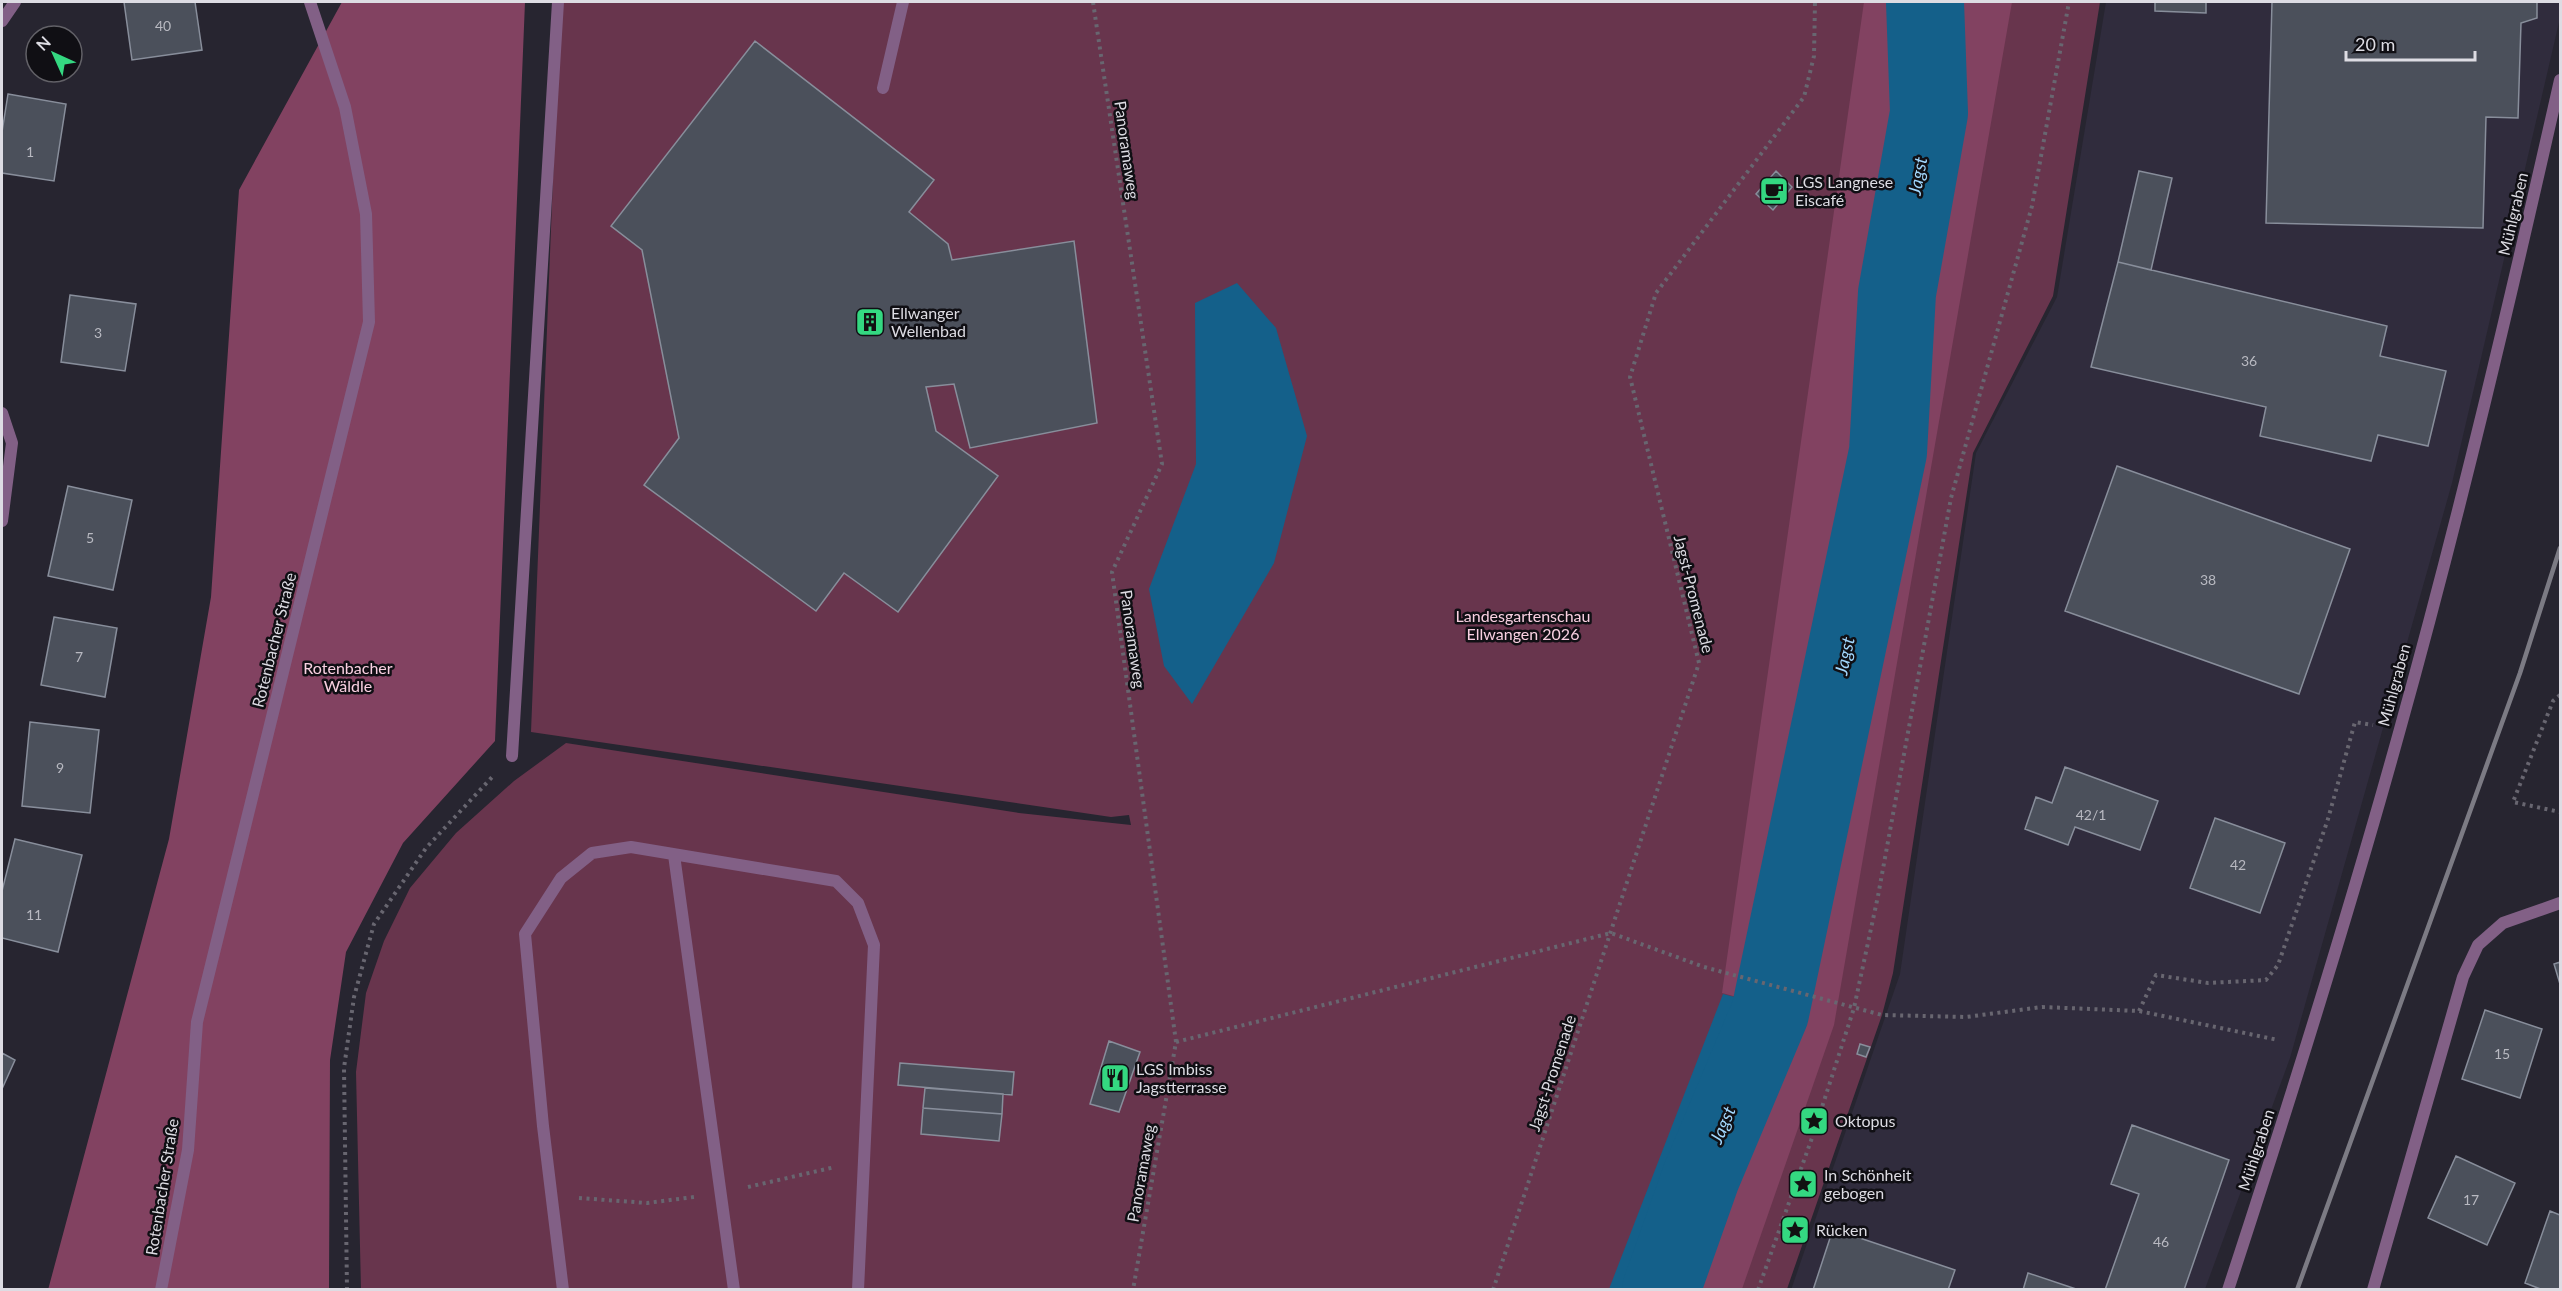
<svg xmlns="http://www.w3.org/2000/svg" width="2562" height="1291" viewBox="0 0 2562 1291" font-family="Lato,sans-serif">
	<rect width="100%" height="100%" fill="#272530"/>
	<path fill="#302c3d" d="M2106 2H2560V18L2452 483 2290 1058 2205 1289 1791 1290 1900 974 1976 453 2057 297Z"/>
	<path fill="#68354d" d="M560 2H2100L2053 296 1973 453 1893 973 1882 1015 1787 1289 361 1290 356 1072 366 993 384 941 410 888 456 833 514 781 566 743 1019 813 1131 825 1129 815 1111 817 531 732Z"/>
	<path fill="#824261" d="M342 2H525L495 741 403 843 346 952 330 1060 329 1289 48 1290 169 839 211 597 239 190Z
		M1864 2H2012L1834 1025 1742 1289 1701 1290 1796 1013 1722 993Z"/>
	<path fill="#14608a" d="M1237 283 1276 328 1307 436 1274 563 1192 704 1164 666 1149 589 1196 464 1195 303Z
		M1723 994 1797 1013 1701 1289H1609Z"/>
	<g fill="none" stroke-linecap="round" stroke-linejoin="round">
		<path stroke="#14608a" stroke-width="78" d="M1661 1290 1701 1177 1770 1013 1888 452 1897 293 1929 113 1925 2"/>
	</g>
	<path fill="#4b505b" stroke="#888e9b" stroke-width="1.5" d="M124 2H195L202 50 132 60Z
		M2155 2H2206V13L2155 11Z
		M2272 2H2537V18L2521 23 2518 118 2486 117 2483 228 2266 223Z
		M755 41 934 180 909 212 948 244 952 260 1074 241 1097 423 970 448 954 384 926 387 936 431 998 476 898 612 844 573 816 611 644 485 679 438 642 250 611 226Z
		M8 94 66 104 54 181 2 173V132Z
		M1776 171 1792 187 1773 210 1756 194Z
		M2139 171 2172 178 2151 270 2118 262Z
		M2118 262 2387 326 2380 356 2446 371 2428 446 2378 435 2371 461 2260 436 2266 407 2091 367Z
		M70 295 136 304 125 371 61 362Z
		M2117 466 2350 549 2299 694 2065 611Z
		M68 486 132 500 113 590 48 576Z
		M54 617 117 628 105 697 41 685Z
		M30 722 99 730 90 813 22 806Z
		M2065 767 2158 801 2140 850 2075 827 2068 845 2025 829 2036 797 2052 803Z
		M2215 818 2285 843 2260 913 2190 888Z
		M15 839 82 855 58 952 2 938V891Z
		M2560 962V984L2554 964Z
		M2485 1010 2542 1029 2520 1098 2462 1079Z
		M1109 1041 1140 1052 1119 1112 1090 1104Z
		M1860 1044 1870 1047 1866 1057 1857 1054Z
		M2 1053 15 1060 2 1089Z
		M900 1063 1014 1072 1012 1095 898 1085Z
		M925 1088 1003 1094 1002 1114 923 1108Z
		M923 1108 1002 1114 999 1141 921 1134Z
		M2132 1125 2229 1160 2184 1290H2105L2139 1194 2111 1184Z
		M2456 1156 2515 1183 2487 1245 2428 1218Z
		M2550 1211 2560 1215V1290H2543L2525 1283Z
		M1833 1229 1955 1270 1948 1290H1813Z
		M2028 1273 2079 1290H2023Z"/>
	<g fill="none" stroke-linecap="round" stroke-linejoin="round">
		<path stroke="#686670" stroke-width="4" stroke-dasharray="3 4.5" stroke-linecap="butt" d="M1093 2 1162 464 1112 572 1176 1042 1133 1290
			M2560 695 2553 701 2513 802 2560 812
			M2139 1011 2156 975 2208 983 2266 980 2278 965 2328 819 2355 722 2373 725
			M1176 1042 1611 933 1704 967 1882 1015 1966 1017 2042 1007 2139 1011 2278 1040
			M748 1187 835 1167
			M579 1198 647 1203 694 1197
			M347 1290 344 1068 354 997 374 924 426 848 494 775
			M1493 1290 1699 663 1630 377 1656 293 1804 97 1814 56 1815 2
			M1758 1290 1813 1135 1854 1008 1878 896 1951 498 2032 206 2069 2"/>
		<path stroke="#826086" stroke-width="12" d="M883 88 903 2
			M512 756 558 2
			M674 855 734 1290
			M563 1290 543 1126 525 934 561 878 592 853 631 847 836 881 858 903 874 945 858 1290
			M2373 1290 2463 977 2478 945 2503 923 2560 903"/>
		<path stroke="#826086" stroke-width="12" d="M2 21 15 2
			M2 413 12 443 2 521
			M161 1290 188 1150 197 1022 369 322 366 214 345 107 310 2
			M2228 1290C2289 1104 2348 917 2400 729 2460 514 2511 297 2560 80"/>
		<path stroke="#7c7b84" stroke-width="4.5" d="M2297 1290 2520 673 2560 548"/>
	</g>
	<defs>
		<g id="cafe-square" transform="scale(1.5)"><rect x="-9" y="-9" width="18" height="18" rx="4" fill="#34d881" stroke="#100f14"/><path d="M-5.5-4.5H6V0H3Q3 3.5 0 3.5H-2.5Q-5.5 3.5-5.5 0ZM3-3.2v2h1.7v-2ZM-6 4.5H4V6H-6Z" fill="#111"/></g>
		<g id="building-square" transform="scale(1.5)"><rect x="-9" y="-9" width="18" height="18" rx="4" fill="#34d881" stroke="#100f14"/><path d="M-4-6H4V6H1V3H-1V6H-4ZM-2.5-4.3h1.7v1.8h-1.7ZM.8-4.3h1.7v1.8H.8ZM-2.5-1h1.7V.8h-1.7ZM.8-1h1.7V.8H.8Z" fill="#111"/></g>
		<g id="restaurant-square" transform="scale(1.5)"><rect x="-9" y="-9" width="18" height="18" rx="4" fill="#34d881" stroke="#100f14"/><path d="M-5-6h1v4h1v-4h1v4h1v-4h1v5L-1.5 .5V6h-2V.5L-5-1ZM5-6V6H3V1.5H1.5Q1.5-4 5-6Z" fill="#111"/></g>
		<g id="sight-square" transform="scale(1.5)"><rect x="-9" y="-9" width="18" height="18" rx="4" fill="#34d881" stroke="#100f14"/><path d="M0-6L1.8-2.2L6-1.7L2.9 1.2L3.7 5.4L0 3.3L-3.7 5.4L-2.9 1.2L-6-1.7L-1.8-2.2Z" fill="#111"/></g>
	</defs>
	<g fill-rule="evenodd">
		<use href="#cafe-square" x="1774" y="191"/>
		<use href="#building-square" x="870" y="322"/>
		<use href="#restaurant-square" x="1115" y="1078"/>
		<use href="#sight-square" x="1814" y="1121"/>
		<use href="#sight-square" x="1803" y="1184"/>
		<use href="#sight-square" x="1795" y="1230"/>
	</g>
	<g text-anchor="middle" stroke-width="5" stroke-linejoin="round" paint-order="stroke">
		<g font-size="14" fill="#b8b9c1">
			<text x="163" y="31">40</text>
			<text x="30" y="157">1</text>
			<text x="98" y="338">3</text>
			<text x="2249" y="366">36</text>
			<text x="90" y="543">5</text>
			<text x="2208" y="585">38</text>
			<text x="79" y="662">7</text>
			<text x="60" y="773">9</text>
			<text x="2091" y="820">42/1</text>
			<text x="2238" y="870">42</text>
			<text x="34" y="920">11</text>
			<text x="2502" y="1059">15</text>
			<text x="2471" y="1205">17</text>
			<text x="2161" y="1247">46</text>
		</g>
		<g font-size="16" fill="#dddce3" stroke="#100f14">
			<text transform="translate(1127 150) rotate(82)" y="6">Panoramaweg</text>
			<text transform="translate(2513 214) rotate(-77)" y="6">Mühlgraben</text>
			<text transform="translate(1694 594) rotate(76)" y="6">Jagst-Promenade</text>
			<text transform="translate(1133 639) rotate(82)" y="6">Panoramaweg</text>
			<text transform="translate(274 640) rotate(-76)" y="6">Rotenbacher Straße</text>
			<text transform="translate(2394 685) rotate(-75)" y="6">Mühlgraben</text>
			<text transform="translate(1552 1073) rotate(-72)" y="6">Jagst-Promenade</text>
			<text transform="translate(2256 1150) rotate(-72)" y="6">Mühlgraben</text>
			<text transform="translate(1141 1173) rotate(-80)" y="6">Panoramaweg</text>
			<text transform="translate(162 1187) rotate(-81)" y="6">Rotenbacher Straße</text>
		</g>
		<g font-size="16" fill="#dddce3" stroke="#100f14" text-anchor="start">
			<text x="1795" y="188">LGS Langnese<tspan x="1795" dy="18">Eiscafé</tspan></text>
			<text x="891" y="319">Ellwanger<tspan x="891" dy="18">Wellenbad</tspan></text>
			<text x="1136" y="1075">LGS Imbiss<tspan x="1136" dy="18">Jagstterrasse</tspan></text>
			<text x="1835" y="1127">Oktopus</text>
			<text x="1824" y="1181">In Schönheit<tspan x="1824" dy="18">gebogen</tspan></text>
			<text x="1816" y="1236">Rücken</text>
		</g>
		<g font-size="16" fill="#f9d0e1" stroke="#100f14">
			<text x="1523" y="622">Landesgartenschau<tspan x="1523" dy="18">Ellwangen 2026</tspan></text>
			<text x="348" y="674">Rotenbacher<tspan x="348" dy="18">Wäldle</tspan></text>
		</g>
		<g font-size="18" font-style="italic" fill="#a2d7fd" stroke="#100f14">
			<text transform="translate(1918 176) rotate(-80)" y="6">Jagst</text>
			<text transform="translate(1845 656) rotate(-78)" y="6">Jagst</text>
			<text transform="translate(1723 1125) rotate(-67)" y="6">Jagst</text>
		</g>
	</g>
	<rect width="2562" height="1291" fill="none" stroke="#dddce3" stroke-width="6"/>
	<g transform="translate(54 54) rotate(315)"><circle r="28" fill="#100f14" stroke="#626167" stroke-width="1.5"/>
	<path d="M0-4.5L10 22L0 15L-10 22Z" fill="#34d881"/>
	<text y="-9" font-size="16" font-weight="bold" text-anchor="middle" fill="#dddce3">N</text>
	</g>
	<path d="M2346 51v9h129v-9" fill="none" stroke="#dddce3" stroke-width="3"/>
	<text x="2355" y="51" font-size="18" fill="#dddce3" stroke="#100f14" stroke-width="4.5" paint-order="stroke">20 m</text>
</svg>
